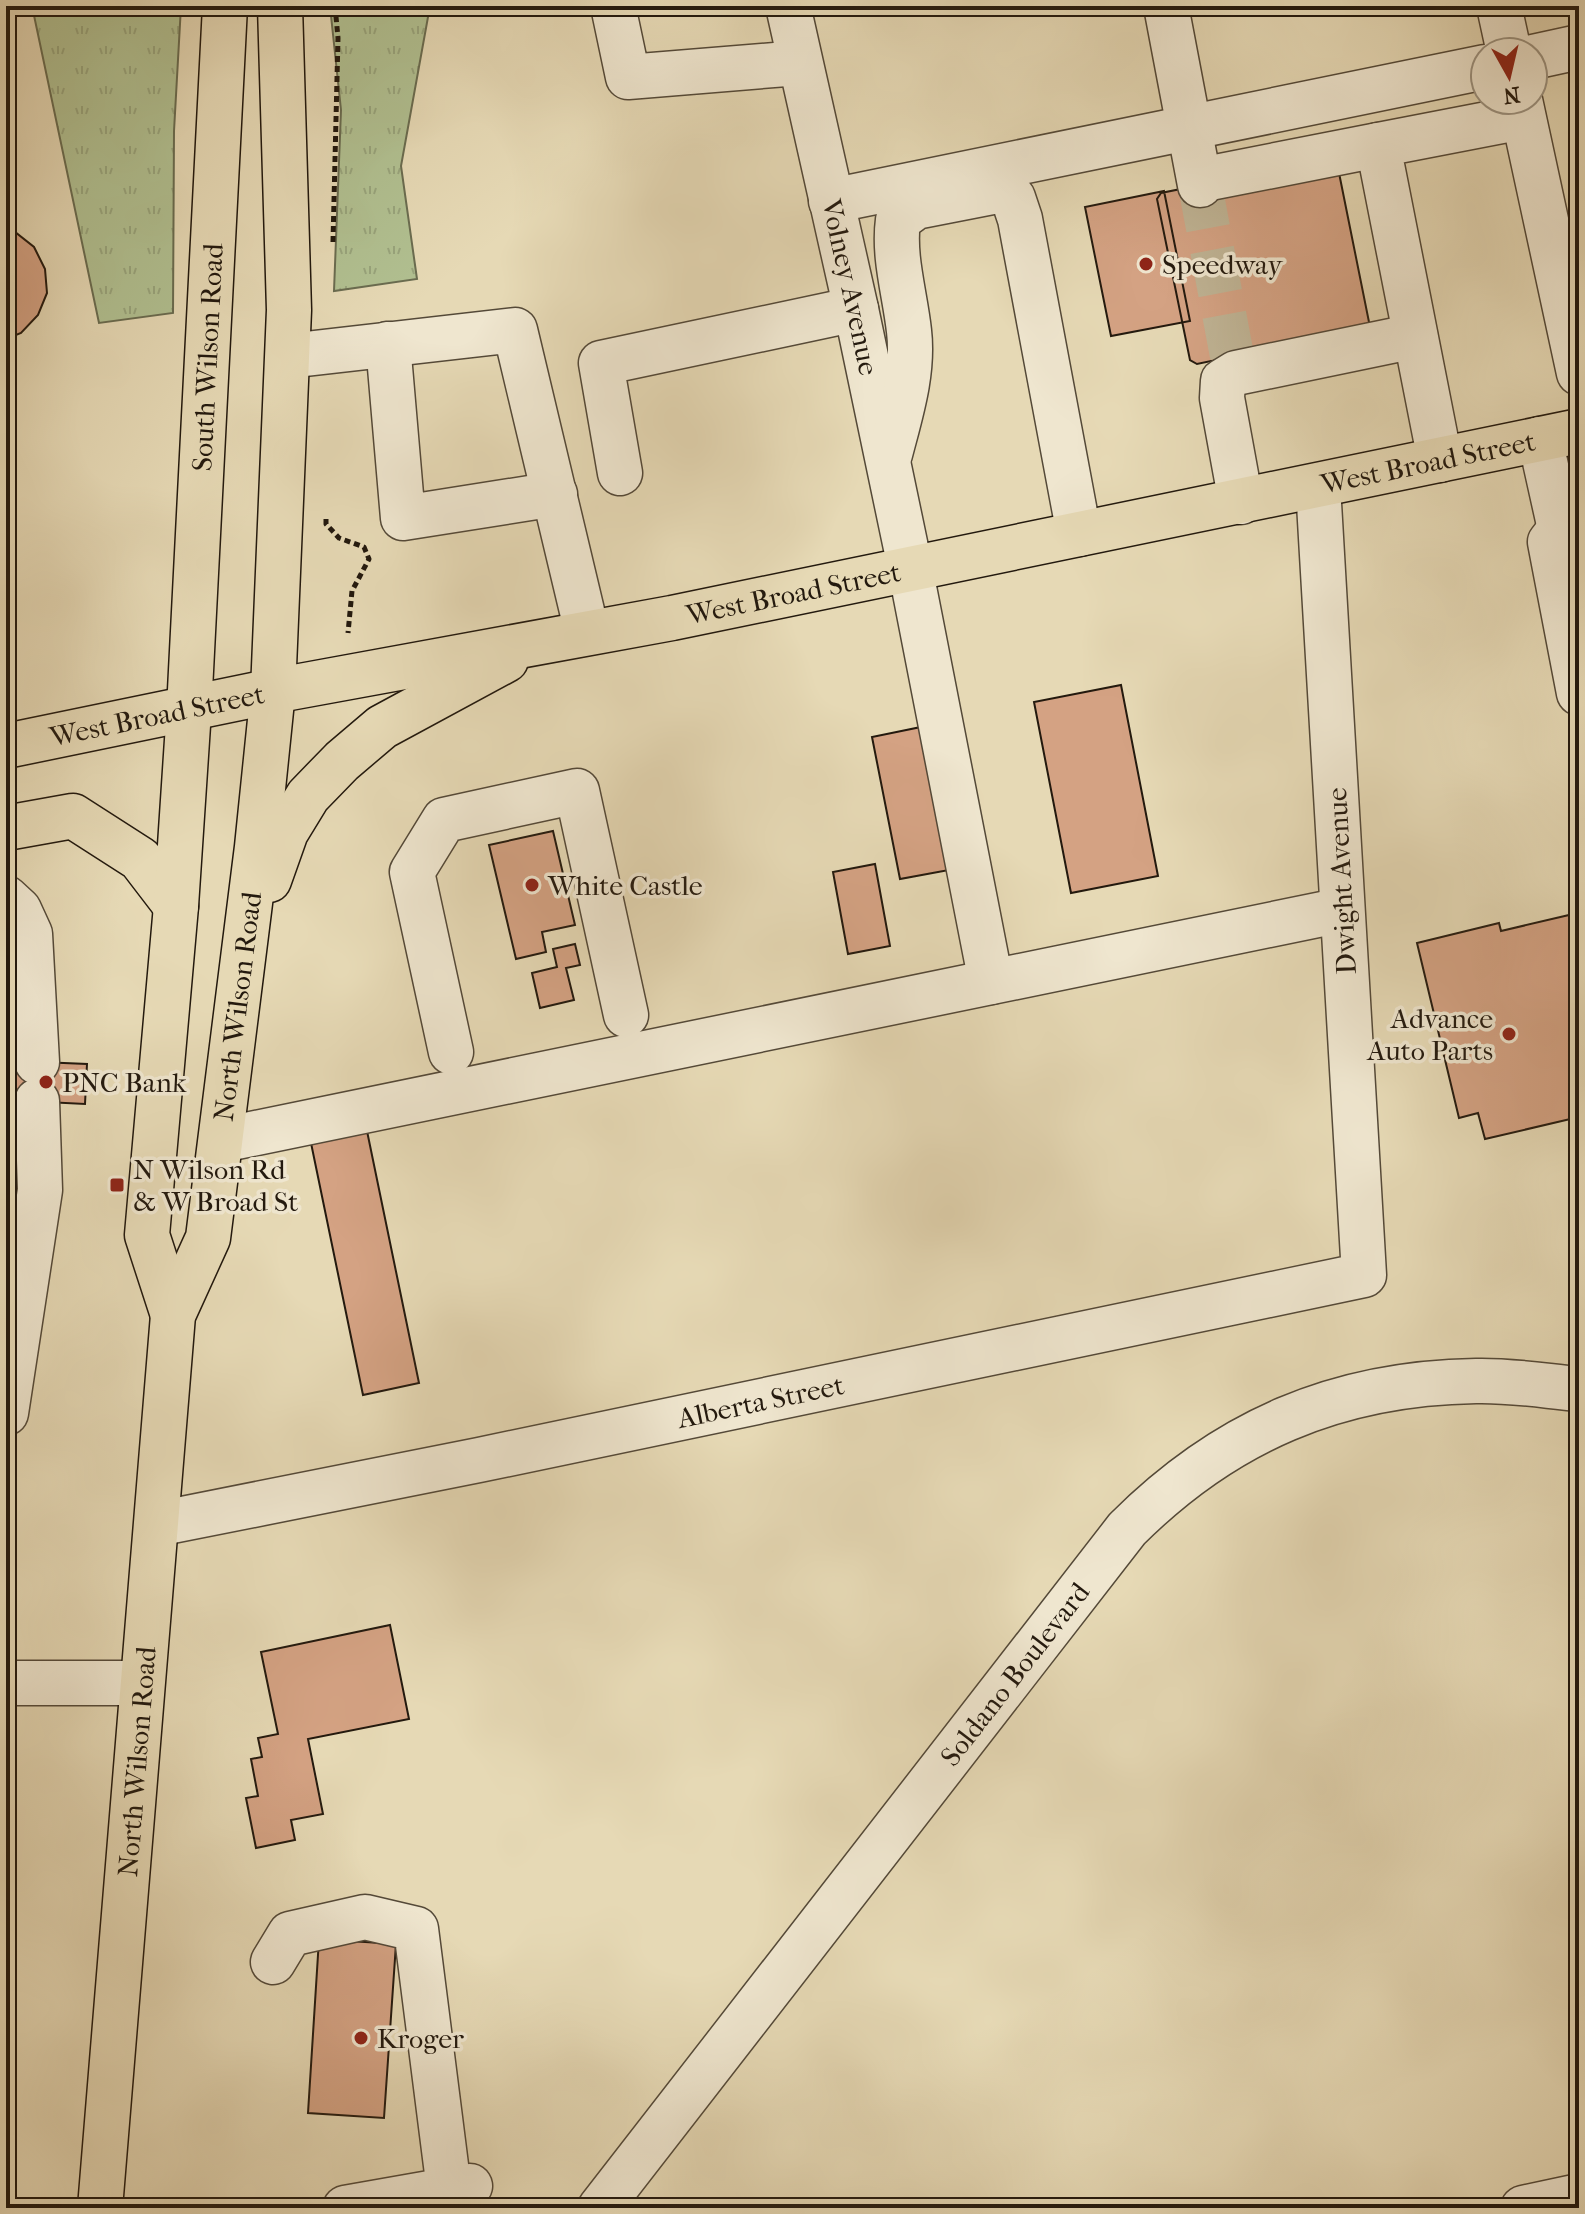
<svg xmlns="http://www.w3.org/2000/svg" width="1585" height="2214" viewBox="0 0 1585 2214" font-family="'IM FELL French Canon',serif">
	<defs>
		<pattern id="grass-tufts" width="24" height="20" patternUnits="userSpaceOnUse" patternTransform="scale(2)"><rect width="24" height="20" fill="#b1c091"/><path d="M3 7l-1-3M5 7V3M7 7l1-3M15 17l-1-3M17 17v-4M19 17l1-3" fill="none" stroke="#98a47c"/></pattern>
	</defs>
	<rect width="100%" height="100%" fill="#e6d9b5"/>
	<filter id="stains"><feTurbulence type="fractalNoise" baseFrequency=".0025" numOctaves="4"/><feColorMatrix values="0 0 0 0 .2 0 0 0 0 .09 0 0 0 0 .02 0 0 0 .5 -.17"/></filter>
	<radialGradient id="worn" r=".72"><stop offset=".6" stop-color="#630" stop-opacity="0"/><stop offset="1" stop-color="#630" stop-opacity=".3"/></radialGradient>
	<path fill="url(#grass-tufts)" stroke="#6a6c50" stroke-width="2" d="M32 6H181L174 131 173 313 99 323Z
		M330 6H430L401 166 417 279 334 291 341 110Z"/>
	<path fill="#d4a283" stroke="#23190e" stroke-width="2" d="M1330 159 1337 163 1369 322 1364 329 1197 364 1190 360 1157 199 1161 193Z
		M1164 191 1190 321 1111 336 1085 207Z
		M6 229 15 232 34 247 45 269 47 293 38 315 21 333 6 339Z
		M1121 685 1158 876 1071 893 1034 702Z
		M921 727 949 870 900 879 872 737Z
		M553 831 575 925 542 932 546 952 516 959 489 845Z
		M875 864 890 946 848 954 833 872Z
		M1569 915 1579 955V1117L1485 1139 1478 1113 1459 1118 1417 943 1499 923 1501 931Z
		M575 944 580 965 566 968 574 1000 540 1008 532 973 557 967 553 949Z
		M6 1057 16 1061 87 1064 85 1104 6 1100Z
		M367 1131 419 1383 363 1395 311 1143Z
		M390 1625 409 1719 308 1739 323 1814 291 1820 295 1840 256 1848 246 1798 258 1796 251 1759 262 1757 258 1738 278 1734 261 1652Z
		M319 1939 396 1944 384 2118 308 2113Z"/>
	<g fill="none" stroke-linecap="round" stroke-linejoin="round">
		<path stroke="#bfb394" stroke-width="44" stroke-dasharray="44 22" stroke-linecap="butt" d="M1200 185 1232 356"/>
		<g stroke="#544938" stroke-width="47">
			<g id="minor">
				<path d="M613 6 628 77 799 63"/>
				<path id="s1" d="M788 6 856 309 910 567 991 982"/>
				<path d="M1166 6 1200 185"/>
				<path d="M1499 6 1509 52"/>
				<path d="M1533 57 1579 47"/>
				<path d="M1520 100 1579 373"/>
				<path d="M1200 180 1378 145"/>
				<path d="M831 201 1485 67"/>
				<path d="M388 344 403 518 555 494"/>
				<path d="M288 356 515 330 587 632"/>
				<path d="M1540 439 1560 529"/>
				<path d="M890 454C900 415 914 373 909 331 905 294 893 257 898 220L916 207 998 191 1013 198 1020 219 1079 534"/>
				<path d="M1440 460 1378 145 1523 117"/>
				<path d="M620 473 601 363 856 309"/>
				<path d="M1241 502 1222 398 1223 381 1236 373 1415 336"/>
				<path d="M1560 529 1550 542 1579 693"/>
				<path d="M6 898 19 910 30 934 37 1062"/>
				<path d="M451 1052 412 872 444 820 577 791 626 1015"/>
				<path d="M222 1140 1342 910"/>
				<path d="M6 1413 40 1190 37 1101"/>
				<path id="s2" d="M157 1524 479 1460 1364 1275 1318 486"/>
				<path d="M6 1683H142"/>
				<path d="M273 1962 290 1934 365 1917 416 1929 449 2189"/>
				<path d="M345 2208 470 2186"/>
				<path id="s3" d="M600 2208 1127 1529C1225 1431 1337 1383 1476 1381 1510 1380 1545 1386 1579 1389"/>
				<path d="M1523 2208 1579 2196"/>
			</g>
		</g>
		<g stroke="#23190e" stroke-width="47">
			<g id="major">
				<path id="s4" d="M6 746 273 691 672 618 1579 431"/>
				<path d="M6 828 73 816 140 859 176 906"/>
				<path d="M269 880 286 832 308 796 342 761 382 727 506 660"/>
				<path id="s5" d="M173 1315 147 1235 176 906 189 710 225 6"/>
				<path id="s6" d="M100 2208 173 1315 208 1238 257 847 273 691 289 310 280 6"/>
			</g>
		</g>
		<path stroke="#23190e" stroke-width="5" stroke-dasharray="6 4" stroke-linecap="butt" d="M333 242 338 38 335 6
			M326 519V524L339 538 364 547 369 559 352 591 348 633"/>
		<use href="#minor" stroke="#efe6cf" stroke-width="44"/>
		<use href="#major" stroke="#e6d9b5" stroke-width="44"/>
	</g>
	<g fill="#8f2418" stroke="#efe6cf" stroke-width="3">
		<circle cx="1146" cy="264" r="8"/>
		<circle cx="532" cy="885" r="8"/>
		<circle cx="1509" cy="1034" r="8"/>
		<circle cx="46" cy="1082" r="8"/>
		<rect x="109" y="1177" width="16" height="16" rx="4"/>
		<circle cx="361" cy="2038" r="8"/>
	</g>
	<g text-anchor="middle" stroke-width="7" stroke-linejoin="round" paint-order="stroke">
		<g font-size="28" fill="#23190e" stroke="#efe6cf" text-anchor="start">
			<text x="1162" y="274">Speedway</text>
			<text x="548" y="895">White Castle</text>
			<text x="1493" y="1028" text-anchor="end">Advance<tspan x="1493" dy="32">Auto Parts</tspan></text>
			<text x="62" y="1092">PNC Bank</text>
			<text x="133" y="1179">N Wilson Rd<tspan x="133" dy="32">&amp; W Broad St</tspan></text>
			<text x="377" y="2048">Kroger</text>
		</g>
		<g font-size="28" fill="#23190e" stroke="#efe6cf">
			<text dy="10" stroke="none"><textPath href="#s1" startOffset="288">Volney Avenue</textPath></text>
			<text dy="10" stroke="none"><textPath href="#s5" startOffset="964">South Wilson Road</textPath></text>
			<text dy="10" stroke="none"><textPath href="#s4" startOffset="1450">West Broad Street</textPath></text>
			<text dy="10" stroke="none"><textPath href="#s4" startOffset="802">West Broad Street</textPath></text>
			<text dy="10" stroke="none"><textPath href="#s4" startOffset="154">West Broad Street</textPath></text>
			<text transform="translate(1341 881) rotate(-93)" y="10">Dwight Avenue</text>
			<text dy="10" stroke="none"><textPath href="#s6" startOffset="1214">North Wilson Road</textPath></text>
			<text dy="10" stroke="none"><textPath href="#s2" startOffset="616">Alberta Street</textPath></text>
			<text dy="10" stroke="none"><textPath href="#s3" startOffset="676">Soldano Boulevard</textPath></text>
			<text dy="10" stroke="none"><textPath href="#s6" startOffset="448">North Wilson Road</textPath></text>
		</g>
	</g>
	<rect width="1585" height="2214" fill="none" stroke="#e6d9b5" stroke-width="32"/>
	<rect x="8" y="8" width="1569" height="2198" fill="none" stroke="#23190e" stroke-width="4"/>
	<rect x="16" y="16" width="1553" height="2182" fill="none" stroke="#23190e" stroke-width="2"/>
	<g transform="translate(1509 76) rotate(172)"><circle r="38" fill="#efe6cf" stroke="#9d9482" stroke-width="2"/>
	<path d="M0-6L14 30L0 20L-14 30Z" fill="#8f2418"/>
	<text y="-12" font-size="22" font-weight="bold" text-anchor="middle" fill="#23190e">N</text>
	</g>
	<rect width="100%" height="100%" filter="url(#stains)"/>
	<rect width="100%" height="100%" fill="url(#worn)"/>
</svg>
